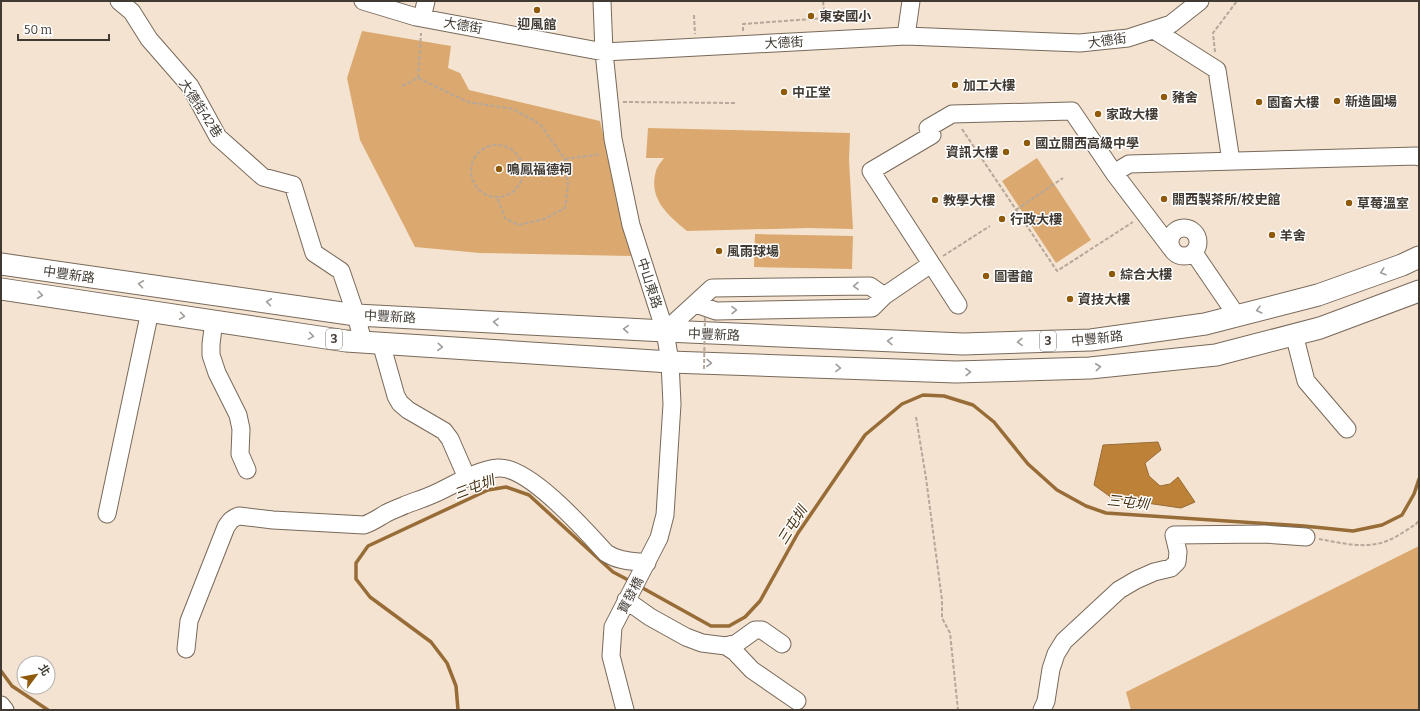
<svg xmlns="http://www.w3.org/2000/svg" width="1420" height="711" viewBox="0 0 1420 711" font-family="Bitter,'Noto Sans TC',serif">
	<rect width="100%" height="100%" fill="#f4e3d1"/>
	<path fill="#dba96f" d="M362 31 451 46 448 68 460 73 469 90 600 121 631 256 480 253 415 247 360 140 347 78Z
		M648 128 850 133 849 160 853 229 809 228 687 231C668 215 648 199 656 171 657 167 661 162 664 158H646Z
		M1037 158 1091 240 1056 263 1002 181Z
		M755 234 853 236 852 269 754 267Z
		M1419 546V710H1131L1126 692Z"/>
	<path fill="#bd8238" stroke="#986c36" d="M1158 442 1161 450 1145 463 1149 476 1160 486 1170 484 1178 477 1195 502 1181 508 1112 498 1094 485 1103 445Z"/>
	<g fill="none" stroke-linecap="round" stroke-linejoin="round">
		<path stroke="#986c36" stroke-width="3.5" d="M639 586 711 626H729L745 617 760 601 798 533 865 435 902 404 923 395 944 396 973 405 994 422 1028 464 1057 490 1086 506 1106 513 1304 526 1353 531 1382 525 1402 515 1414 494 1419 479
			M1 671 12 686 48 710
			M458 710 456 686 447 663 431 642 370 597 356 579V563L368 546 488 490 506 487 529 495 613 572 632 582"/>
		<g stroke="#78695a" stroke-width="19">
			<path id="minor" d="M119 1 132 12 149 39 190 86 218 137 263 177 293 185 314 253 341 271 356 315 363 342
				M363 1 416 17 604 52 906 36 1080 43 1128 38 1171 24 1200 1
				M602 1 604 52 613 139 631 225 665 331 670 362 672 404 665 515 659 538 613 627 611 656 625 710
				M422 18 426 1
				M1154 30 1217 70 1231 161
				M906 36 911 1
				M1114 173 1171 248
				M1170 242a14 14 0 1 1 28 0a14 14 0 1 1-28 0Z
				M1194 253 1237 316
				M884 296 931 264
				M958 305 871 171 932 135 928 128 952 114 1072 111 1114 173 1129 164 1417 156 1419 157
				M214 321 211 344V355L217 373 238 415 241 429 240 454 247 470
				M665 331 712 288 870 286 884 296 872 308 716 311 696 304
				M1294 334 1306 381 1347 429
				M381 343 396 396 400 403 408 410 444 431 450 439 467 478
				M107 514 150 311
				M626 600 650 617 686 637 702 643 726 646 735 652 752 670 797 701
				M726 646 737 643 755 630H762L782 644
				M186 649 189 621 226 527C230 521 232 518 239 516L273 520 364 525C373 522 378 518 385 514 392 510 399 508 405 505 415 501 426 498 436 493 456 484 476 470 498 468 529 466 586 531 606 553 618 561 632 561 647 563
				M1 705 5 710
				M1042 710 1046 701 1051 669 1056 654 1064 641 1119 590 1136 580 1154 572 1171 568 1177 562 1178 552 1174 535 1264 534 1306 537"/>
		</g>
		<g stroke="#78695a" stroke-width="23">
			<path id="major" d="M1 264 356 315 665 331 963 344 1091 340 1205 324 1318 295 1402 265 1419 257
				M1 289 346 341 670 362 956 372 1090 368 1216 355 1320 328 1419 291"/>
		</g>
		<path stroke="#b5a799" stroke-width="2" stroke-dasharray="4 2" stroke-linecap="butt" d="M694 15 695 34
			M743 31V24L825 18 823 1
			M1215 52 1213 33 1237 1
			M418 78 468 102 513 109 540 124 565 159 568 185 565 208 544 219 518 225 505 218 497 197
			M402 86 418 78 421 33
			M623 102 736 103
			M962 129 1057 271 1133 222
			M471 171a26 26 0 1 1 52 0a26 26 0 1 1-52 0Z
			M565 159 601 154
			M1016 210 1063 178
			M943 256 990 226
			M916 417 926 478 942 600V618L950 633 958 710
			M1319 539C1341 543 1368 550 1389 540 1399 536 1408 529 1416 524L1419 520"/>
		<use href="#minor" stroke="#fff" stroke-width="17"/>
		<use href="#major" stroke="#fff" stroke-width="21"/>
		<path stroke="#b5a799" stroke-width="2" stroke-dasharray="4 2" stroke-linecap="butt" d="M704 369 705 315"/>
	</g>
	<defs><path id="oneway-chevron" d="M-2-3.5L2.5 0L-2 3.5" fill="none" stroke-width="1.6" stroke-linecap="round" stroke-linejoin="round"/></defs>
	<g stroke="#a09c99">
		<use href="#oneway-chevron" transform="translate(1383 272) rotate(161)"/>
		<use href="#oneway-chevron" transform="translate(141 284) rotate(-172)"/>
		<use href="#oneway-chevron" transform="translate(856 286) rotate(179)"/>
		<use href="#oneway-chevron" transform="translate(40 295) rotate(8)"/>
		<use href="#oneway-chevron" transform="translate(269 302) rotate(-172)"/>
		<use href="#oneway-chevron" transform="translate(734 310) rotate(-1)"/>
		<use href="#oneway-chevron" transform="translate(1259 310) rotate(166)"/>
		<use href="#oneway-chevron" transform="translate(182 316) rotate(8)"/>
		<use href="#oneway-chevron" transform="translate(496 322) rotate(-177)"/>
		<use href="#oneway-chevron" transform="translate(626 329) rotate(-177)"/>
		<use href="#oneway-chevron" transform="translate(311 336) rotate(9)"/>
		<use href="#oneway-chevron" transform="translate(890 341) rotate(-178)"/>
		<use href="#oneway-chevron" transform="translate(1020 342) rotate(178)"/>
		<use href="#oneway-chevron" transform="translate(440 347) rotate(4)"/>
		<use href="#oneway-chevron" transform="translate(709 363) rotate(2)"/>
		<use href="#oneway-chevron" transform="translate(1098 367) rotate(-6)"/>
		<use href="#oneway-chevron" transform="translate(838 368) rotate(2)"/>
		<use href="#oneway-chevron" transform="translate(968 372) rotate(-2)"/>
	</g>
	<g fill="#8f5b0b" stroke="#fff" stroke-width="1.5">
		<circle cx="537" cy="10" r="4"/>
		<circle cx="811" cy="16" r="4"/>
		<circle cx="955" cy="85" r="4"/>
		<circle cx="784" cy="92" r="4"/>
		<circle cx="1164" cy="97" r="4"/>
		<circle cx="1337" cy="101" r="4"/>
		<circle cx="1259" cy="102" r="4"/>
		<circle cx="1098" cy="114" r="4"/>
		<circle cx="1027" cy="143" r="4"/>
		<circle cx="1006" cy="152" r="4"/>
		<circle cx="499" cy="169" r="4"/>
		<circle cx="1164" cy="199" r="4"/>
		<circle cx="935" cy="200" r="4"/>
		<circle cx="1349" cy="203" r="4"/>
		<circle cx="1002" cy="219" r="4"/>
		<circle cx="1272" cy="235" r="4"/>
		<circle cx="719" cy="251" r="4"/>
		<circle cx="1112" cy="274" r="4"/>
		<circle cx="986" cy="276" r="4"/>
		<circle cx="1070" cy="299" r="4"/>
	</g>
	<g text-anchor="middle" stroke-width="3" stroke-linejoin="round" paint-order="stroke">
		<g fill="#fff" stroke="#7a7570" stroke-width="1">
			<rect x="326" y="329" width="16" height="20" rx="3"/>
			<rect x="1040" y="331" width="16" height="20" rx="3"/>
		</g>
		<g font-size="12" font-weight="bold" fill="#413a33">
			<text x="334" y="343">3</text>
			<text x="1048" y="345">3</text>
		</g>
		<g font-size="13" font-weight="bold" fill="#413a33" stroke="#fff" text-anchor="start">
			<text x="819" y="21">東安國小</text>
			<text x="537" y="29" text-anchor="middle">迎風館</text>
			<text x="963" y="90">加工大樓</text>
			<text x="792" y="97">中正堂</text>
			<text x="1172" y="102">豬舍</text>
			<text x="1345" y="106">新造圓場</text>
			<text x="1267" y="107">園畜大樓</text>
			<text x="1106" y="119">家政大樓</text>
			<text x="1035" y="148">國立關西高級中學</text>
			<text x="998" y="157" text-anchor="end">資訊大樓</text>
			<text x="507" y="174">鳴鳳福德祠</text>
			<text x="1172" y="204">關西製茶所/校史館</text>
			<text x="943" y="205">教學大樓</text>
			<text x="1357" y="208">草莓溫室</text>
			<text x="1010" y="224">行政大樓</text>
			<text x="1280" y="240">羊舍</text>
			<text x="727" y="256">風雨球場</text>
			<text x="1120" y="279">綜合大樓</text>
			<text x="994" y="281">圖書館</text>
			<text x="1078" y="304">資技大樓</text>
		</g>
		<g font-size="13" fill="#413a33" stroke="#fff">
			<text transform="translate(463 25) rotate(10)" y="5">大德街</text>
			<text transform="translate(1107 40) rotate(-8)" y="5">大德街</text>
			<text transform="translate(784 42) rotate(-3)" y="5">大德街</text>
			<text transform="translate(201 108) rotate(57)" y="5">大德街42巷</text>
			<text transform="translate(69 274) rotate(8)" y="5">中豐新路</text>
			<text transform="translate(650 283) rotate(72)" y="5">中山東路</text>
			<text transform="translate(390 316) rotate(3)" y="5">中豐新路</text>
			<text transform="translate(714 334) rotate(2)" y="5">中豐新路</text>
			<text transform="translate(1097 338) rotate(-6)" y="5">中豐新路</text>
			<text transform="translate(630 595) rotate(-62)" y="5">寶發橋</text>
		</g>
		<g font-size="14" font-style="italic" fill="#462e0e" stroke="#fff">
			<text transform="translate(474 487) rotate(-21)" y="5">三屯圳</text>
			<text transform="translate(1128 502) rotate(6)" y="5">三屯圳</text>
			<text transform="translate(792 525) rotate(-58)" y="5">三屯圳</text>
		</g>
	</g>
	<rect width="1420" height="711" fill="none" stroke="#413a33" stroke-width="4"/>
	<g transform="translate(36 675) rotate(58)"><circle r="19" fill="#ffffff" stroke="#b3b0ad"/>
	<path d="M0-3L7 15L0 10L-7 15Z" fill="#8f5b0b"/>
	<text y="-6" font-size="11" font-weight="bold" text-anchor="middle" fill="#413a33">北</text>
	</g>
	<path d="M18 34v6h91v-6" fill="none" stroke="#413a33" stroke-width="2"/>
	<text x="24" y="34" font-size="12" fill="#413a33" stroke="#ffffff" stroke-width="3" paint-order="stroke">50 m</text>
</svg>
